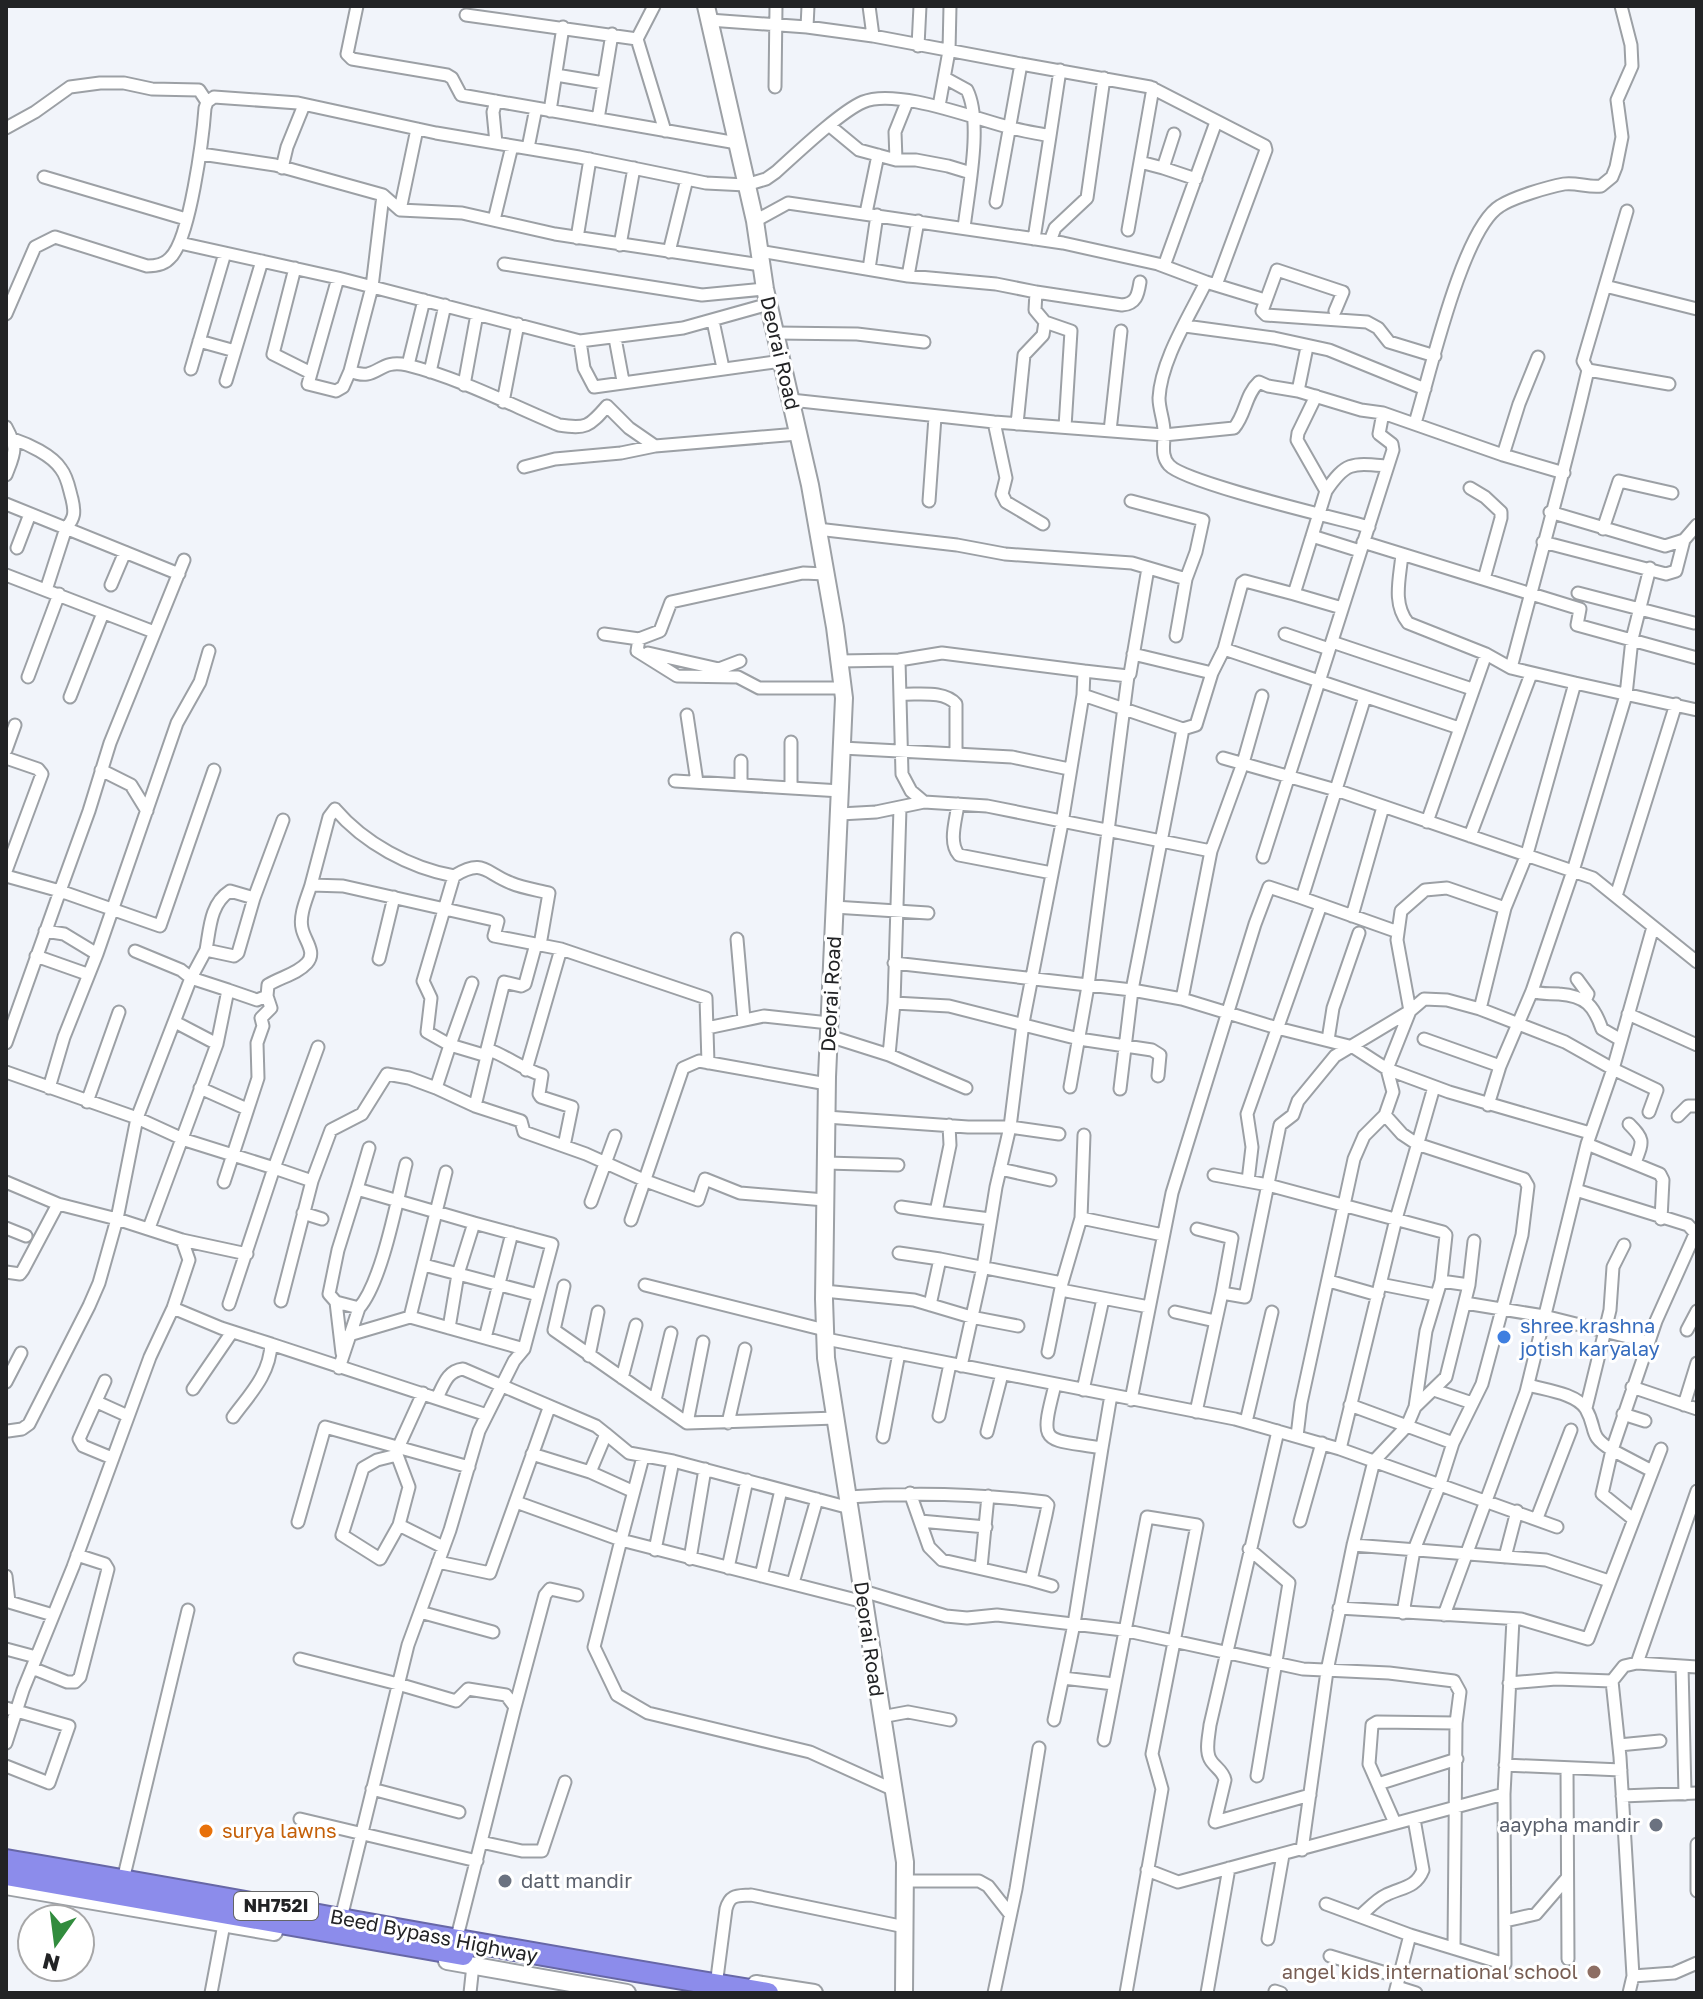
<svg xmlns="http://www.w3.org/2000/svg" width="1703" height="1999" viewBox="0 0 1703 1999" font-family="'Golos Text',sans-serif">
	<rect width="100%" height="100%" fill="#f1f4fa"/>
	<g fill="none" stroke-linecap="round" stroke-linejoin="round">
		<g stroke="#9ca0a5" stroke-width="15">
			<path id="street" d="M357 6 347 54 352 59 447 75 452 78 461 95 737 143
				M869 6 873 36
				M466 15 637 39 665 131
				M709 20 807 27 873 36 1021 64 996 202
				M807 27 808 6
				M637 39 654 6
				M918 46 920 6
				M1021 64 1150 87 1265 146 1266 150 1216 285
				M556 75 604 83
				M945 78 967 90C983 122 968 192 964 228
				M775 87 776 6
				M496 101 493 112 496 143
				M939 106 949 51 950 6
				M550 111 563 27
				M598 119 612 34
				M830 126 859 150 896 160H916L948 166 971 173
				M6 128 35 112 70 87 100 83H124L152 89 199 90 207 102
				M1174 134 1163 168 1196 179
				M1050 136 1060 70
				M528 148 536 108
				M201 154 275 165 383 195 400 210 462 213 555 234 761 265
				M896 160 895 132 907 102
				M1140 162 1163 168
				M282 168 287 147 304 105
				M44 177 186 219
				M383 195 372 287 350 371C378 383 377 358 407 365 459 378 509 404 559 425 586 429 589 427 607 406L629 428 655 446
				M400 210 417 129
				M866 213 878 155
				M494 220 512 146
				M755 221 788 203 1063 243 1158 264 1206 282 1265 300
				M1128 230 1153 88
				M577 238 590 159
				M1050 241 1055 228 1087 198 1104 78
				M180 243 338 278 580 341 584 368 594 387 782 361
				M620 245 634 168
				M759 251 908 276 996 284 1036 292 1035 310 1045 322 1071 331 1065 427
				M669 252 687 179
				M504 264 702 295 765 289
				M1164 266 1216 122
				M295 268 273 354 311 373
				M869 269 877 215
				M908 276 918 221
				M338 278 308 384 336 391 343 387 350 371
				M1206 282C1189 317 1161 360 1159 398 1159 411 1165 422 1164 435L1234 428C1246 414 1245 395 1259 382L1268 386 1298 391
				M1605 286 1697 309
				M1036 292 1122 305C1136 304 1138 295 1140 282
				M1335 311 1343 292 1277 270 1262 311 1266 315 1367 322 1378 328 1389 342 1435 356
				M6 314 35 247 55 237 147 266C155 266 165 264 170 258 190 240 203 136 205 108L207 102 214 97 298 103 436 133 579 157 706 183 746 185 766 179 776 172C796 154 840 112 863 102 896 88 973 118 1008 127 1022 131 1036 133 1050 136L1034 239
				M713 321 723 368
				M1185 326 1274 338 1329 350 1425 389
				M776 333 857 334 924 342
				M615 338 623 381
				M199 341 235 351
				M580 341 683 328 769 304
				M1307 347 1298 391 1361 410 1383 413 1503 455
				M1538 357 1519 404 1503 455 1564 473
				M408 365 424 300
				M191 369 225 253
				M1588 370 1669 384
				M430 372 445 305
				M226 381 262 261
				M464 385 477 314
				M1316 396 1298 433 1297 440 1326 491 1294 594 1342 608
				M791 400 994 422 1164 435C1164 446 1161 456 1169 465 1185 483 1336 518 1369 527
				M503 402 518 324
				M994 422 1006 478 1002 494 1006 502 1043 524
				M1415 423C1429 378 1462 229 1500 206 1514 197 1548 187 1564 184 1576 182 1589 188 1601 186L1612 177 1616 167 1622 137 1617 100 1632 66 1631 45 1621 6
				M1017 424 1024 355 1043 335 1045 322
				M6 427C18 449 15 452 6 475
				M1110 431 1121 331
				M13 439C28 444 52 455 61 469 68 478 69 489 72 499 75 512 75 518 66 528L46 590
				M524 467 555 459 621 453 655 446 798 434
				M1470 488 1485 497 1501 512V518L1484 579
				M1326 491C1346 461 1353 463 1387 466
				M929 501 935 417
				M1131 501 1203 520 1196 552 1186 579
				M6 504 179 574
				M1550 512 1665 546 1684 540 1697 525
				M817 529 957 545 1005 554 1132 563 1186 579 1176 636
				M1603 529 1619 481 1672 493
				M1312 536 1360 551
				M1363 542 1580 609 1577 625 1697 658
				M1543 542 1666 574 1676 571 1684 540
				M17 548 30 514
				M1402 554C1400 578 1392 603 1408 623L1486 654 1511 668 1575 683 1527 854 1505 908 1480 1009
				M6 575 154 632
				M111 585 125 552
				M1578 593 1694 623
				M604 634 639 639 637 651 677 676 738 677 759 688H843
				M1285 634 1329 649
				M639 639 660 631 671 602 803 573 826 574
				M1332 642 1472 689
				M1224 649 1242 583 1245 581 1294 594
				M648 653 719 669 740 661
				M1133 654 1212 673
				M899 660 902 774 911 791 924 802 987 806 1211 851 1182 999
				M839 661 899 660 942 653 1084 671 1083 695 1183 729 1196 725 1212 673 1224 649 1459 728
				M1511 668C1537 569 1565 470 1588 370L1583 361 1627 211
				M1084 671 1128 676 1130 674 1148 568
				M28 677 59 594
				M1575 683 1697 710
				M900 694C918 695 944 690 956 704V754
				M70 697 103 613
				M687 715 697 782
				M842 748 1012 757 1069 769
				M6 750 15 725
				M6 758 38 769 42 774 6 871
				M1223 758 1336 790 1593 878 1697 962
				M101 770 131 785 147 811
				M675 781 841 791
				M741 785V761
				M791 788V742
				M958 804C956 820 948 843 959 855L1052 873
				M840 814 876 812 924 802
				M1427 822 1486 654
				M1470 836 1531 674
				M1211 851 1243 763 1262 696
				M1263 857 1393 450 1392 444 1379 434 1383 413
				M6 876 60 891 89 811 110 743 184 560
				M311 885 329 817 335 809C364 843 410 868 454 876
				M1616 896 1676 704
				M1302 898 1398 932
				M834 907 928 913
				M1352 916 1383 807
				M45 931 64 934 97 954 64 1037 49 1088
				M737 939 744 1019
				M536 944 525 984 521 986 504 982 487 1049C507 1056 522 1069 542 1075L539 1094 541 1097 572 1107 564 1146
				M206 950C210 928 210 904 230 891L254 898
				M135 951 181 970 191 978 137 1118 117 1219 182 1240 247 1254
				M97 954 177 723 200 682 209 651
				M36 956 87 974
				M379 959 394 897
				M894 963 1132 990 1182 999 1277 1028 1353 1047 1387 1069 1449 1092 1590 1133
				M1577 979 1588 994 1585 1001
				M472 983 450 1045 427 1032 431 998 423 981 454 876C484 858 485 873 511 883 523 888 537 890 549 893L540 945
				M228 990 257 1000 267 996 268 985C281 977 297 974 307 963 317 952 304 940 302 928 299 915 307 898 311 885L343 886 498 921 494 936 561 949 706 998 708 1063
				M1532 991C1542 995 1549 993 1559 994 1586 996 1594 1006 1602 1029L1621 1040
				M894 1003 949 1006 1079 1039 1152 1050 1160 1055 1158 1076
				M1628 1014 1697 1045
				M175 1022 217 1044
				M707 1028 764 1016 829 1023
				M829 1036 889 1055 894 1003 900 808
				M1424 1039 1500 1066
				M1328 1040 1333 1008 1359 933
				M6 1043 60 891 160 926 214 770
				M487 1049V1056L450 1045 436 1088 475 1106 521 1121 524 1132 586 1154 646 1181 698 1200 705 1179 740 1193 825 1200
				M889 1055 966 1088
				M526 1070 561 949
				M6 1072 137 1118 185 1140 274 1168 229 1304
				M1070 1087 1088 986 1128 676
				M200 1088 247 1109
				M1120 1089 1132 990 1183 729
				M87 1102 119 1012
				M1488 1105 1500 1066 1532 991 1573 871 1626 695 1632 639 1650 568
				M475 1106 487 1056
				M1385 1115 1402 1134 1417 1144 1524 1179 1528 1186 1522 1235 1482 1384 1453 1443 1440 1484 1414 1550 1403 1613
				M1678 1116 1688 1106H1697
				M826 1117 968 1127H1010L1059 1134
				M1629 1124C1645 1140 1643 1141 1635 1163
				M949 1125 950 1145 936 1212 990 1219
				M1587 1144 1660 1174 1663 1180 1661 1219
				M826 1163 898 1165
				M406 1164C397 1200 382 1282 359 1308L336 1302 329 1294 338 1250 357 1189 474 1223 458 1274 449 1328
				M1000 1169 1050 1180
				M1214 1175 1268 1185 1443 1232 1446 1235 1441 1281
				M312 1181 331 1130 362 1114 387 1074 409 1078 436 1088
				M1248 1181 1252 1147 1247 1114 1321 905
				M6 1182 58 1204 117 1219 99 1283 89 1306 29 1424 22 1429 8 1431
				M224 1182 258 1078 257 1043 263 1026 261 1018 271 1008 267 996
				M357 1189 369 1148
				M1576 1190 1688 1225 1697 1235
				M591 1202 615 1136
				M901 1207 936 1212
				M303 1213 322 1219
				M1081 1218 1163 1235
				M631 1220 683 1068 699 1061 827 1084
				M6 1228 26 1236
				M149 1228 217 1044 228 990 191 978 206 950 234 956 238 953 254 898 283 820
				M1197 1229 1232 1238 1222 1293
				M899 1253 940 1259
				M424 1265 538 1295
				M6 1272 20 1274 23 1270 58 1204
				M1329 1281 1378 1295
				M1380 1284 1436 1295
				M645 1285 825 1330
				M564 1286 554 1330 687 1423 836 1418
				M1061 1290 1149 1307
				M824 1291 914 1300 971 1317 1018 1326
				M281 1301 312 1181 274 1168 318 1047
				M336 1302 342 1353
				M1465 1303 1544 1316 1648 1342
				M930 1305 940 1259 1062 1283
				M173 1308 221 1328 271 1344
				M1175 1312 1215 1321
				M410 1317 446 1172
				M1687 1330 1697 1311
				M349 1335 410 1317 524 1349
				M485 1338 512 1233
				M826 1339 1235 1419 1340 1449 1557 1527
				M1048 1352 1062 1283 1081 1218 1084 1135
				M589 1356 598 1312
				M961 1366 983 1267 996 1187 1010 1127 1023 1023 1062 823 1083 695
				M339 1368 359 1308
				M622 1378 636 1325
				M105 1381 79 1439 83 1446 112 1458
				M6 1382 21 1353
				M1528 1385C1545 1390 1576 1393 1586 1409 1598 1430 1587 1435 1612 1450L1602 1494 1633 1519
				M1632 1387 1697 1409
				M193 1389 232 1332
				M1083 1390 1103 1299
				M1434 1390 1472 1403
				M423 1393 398 1448 397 1455 409 1487 399 1525 443 1547
				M437 1398C444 1384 447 1371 463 1369L596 1426 606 1434
				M655 1400 671 1333
				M1131 1400 1172 1193 1255 924 1269 887 1302 898 1365 697
				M97 1402 128 1416
				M1350 1405 1453 1443
				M1684 1405 1697 1363
				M1415 1407 1426 1331 1441 1281 1469 1285
				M1586 1408 1610 1310 1613 1267 1624 1245
				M1196 1412 1222 1293 1245 1297 1280 1125 1293 1115 1298 1101 1335 1056 1410 1011 1424 999 1447 1000 1480 1009 1565 1042 1613 1069 1657 1090 1649 1112
				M1623 1414 1645 1421
				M939 1416 950 1364
				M233 1417C250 1394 270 1374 271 1344L487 1415
				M1246 1422 1272 1312
				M687 1423 703 1342
				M728 1423 745 1349
				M1278 1431 1210 1725C1209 1735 1205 1750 1210 1759 1214 1767 1223 1770 1225 1780L1215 1822 1310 1795
				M987 1432 1002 1374
				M1297 1436 1301 1403 1354 1159 1364 1136 1385 1115 1393 1092 1387 1069 1410 1011 1397 940 1401 911 1425 890 1447 888 1505 908
				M883 1437 899 1353
				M1102 1448 1111 1395
				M1340 1449 1396 1219 1434 1087
				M532 1454 590 1472 606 1434 629 1453 673 1461 850 1508
				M397 1455 377 1460 363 1468 342 1535 380 1559 399 1525
				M643 1457 621 1540 864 1602
				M1652 1471 1612 1450 1656 1321 1695 1234
				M590 1472 632 1491
				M848 1497C914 1492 979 1494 1045 1502L1048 1505 1046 1515 1031 1580 942 1560 929 1547 910 1493
				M516 1502 621 1540 594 1647 617 1695 648 1713 810 1752 894 1790
				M1537 1518 1571 1430
				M920 1521 986 1527
				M1300 1521 1322 1443
				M298 1522 325 1427 469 1467
				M1353 1545 1546 1560 1609 1581
				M1249 1549 1289 1583 1257 1776
				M655 1550 673 1461
				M1505 1557 1517 1511
				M690 1559 705 1469
				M438 1562 490 1573 549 1408
				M728 1568 747 1480
				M981 1568 988 1496
				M6 1576 9 1602 53 1615
				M761 1576 781 1490
				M1031 1580 1052 1586
				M793 1583 817 1499
				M863 1591 946 1616 967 1618 997 1615 1123 1630 1303 1669 1389 1673 1454 1681 1460 1692 1456 1723 1454 1948
				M1339 1608 1521 1619 1588 1639 1661 1449
				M420 1612 493 1632
				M1444 1615 1526 1392 1587 1144 1613 1069 1653 927
				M6 1649 36 1657
				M300 1659 398 1684 456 1701 468 1689 506 1695 515 1707 458 1933
				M1637 1663 1697 1491
				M1682 1666 1685 1794
				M32 1668 67 1682H75L80 1677 108 1569 105 1564 77 1555
				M1063 1678 1114 1684
				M1509 1683 1556 1679 1612 1681
				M515 1707 545 1595 550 1589 577 1595
				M6 1708 69 1726 49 1783 6 1766
				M881 1717 908 1712 950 1720
				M1054 1720 1074 1624 1102 1448C1043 1438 1039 1447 1055 1385
				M1104 1740 1147 1517 1197 1525 1152 1754 1162 1789 1126 1993
				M6 1743 23 1690 73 1567 150 1357 173 1308 189 1260 182 1240
				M1619 1745 1660 1741
				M1505 1765 1621 1770
				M1567 1768 1568 1959
				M1378 1784 1457 1759
				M372 1789 459 1812
				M1622 1796 1697 1793
				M300 1819 477 1861
				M1395 1823 1369 1764 1372 1725 1377 1722 1456 1723
				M481 1842 522 1851H542L565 1782
				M1697 1844V1891
				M1302 1850 1327 1671 1353 1545 1374 1461 1407 1426 1415 1407 1446 1377 1469 1285 1474 1241
				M1147 1870 1178 1882 1504 1794
				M123 1880 188 1610
				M905 1881H979L988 1886 1010 1914
				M1326 1904 1410 1935
				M1360 1916C1368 1909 1377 1899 1386 1895 1402 1887 1416 1888 1423 1870L1414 1819
				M341 1918 408 1645 450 1530 479 1431 514 1361 524 1349 552 1244 474 1223
				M1505 1921 1536 1914 1567 1878
				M1268 1939 1283 1855
				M1330 1956 1399 1977
				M1633 1976 1674 1973 1697 1963
				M717 1978 726 1909C730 1894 737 1896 751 1895L905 1927
				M1397 1987 1416 1993
				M1275 1991 1281 1993
				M211 1993 225 1919
				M470 1993 473 1965
				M994 1993 1016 1889 1039 1748
				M1207 1993 1229 1868
				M1395 1993 1410 1935 1505 1964 1504 1794 1513 1619
				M1629 1993 1633 1976 1620 1757 1612 1681 1624 1666 1637 1663 1697 1667"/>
		</g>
		<g stroke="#9ca0a5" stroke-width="20">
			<path id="secondary" d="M706 6 755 221 765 289 810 485 835 627 844 698 827 1077 824 1299 826 1358 905 1862 904 1993
				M6 1886 274 1932
				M447 1961 627 1993
				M756 1984 814 1993"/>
		</g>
		<g stroke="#6767a6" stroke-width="24">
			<path id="highway" d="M6 1860C260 1903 513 1952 768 1993
				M6 1875 463 1955"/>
		</g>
		<use href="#street" stroke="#fff" stroke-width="11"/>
		<use href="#secondary" stroke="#fff" stroke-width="16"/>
		<use href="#highway" stroke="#8c8ceb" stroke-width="20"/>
	</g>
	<circle fill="#3f7fe0" stroke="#fff" stroke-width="3" cx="1504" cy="1337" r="8"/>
	<g fill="#6b7280" stroke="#fff" stroke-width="3">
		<circle cx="1656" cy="1825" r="8"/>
		<circle cx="505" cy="1881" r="8"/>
	</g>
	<circle fill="#e8710a" stroke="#fff" stroke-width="3" cx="206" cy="1831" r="8"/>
	<circle fill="#8d6e63" stroke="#fff" stroke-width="3" cx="1594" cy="1972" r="8"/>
	<g text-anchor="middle" stroke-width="6" stroke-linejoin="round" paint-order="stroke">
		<rect fill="#fff" stroke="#646566" stroke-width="2" x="234" y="1892" width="84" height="28" rx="6"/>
		<g font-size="18" font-weight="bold" fill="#222325">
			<text x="276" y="1912">NH752I</text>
		</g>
		<g font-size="20" fill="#222325" stroke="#fff">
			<text transform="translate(780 353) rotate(77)" y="7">Deorai Road</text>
			<text transform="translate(831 994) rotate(-87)" y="7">Deorai Road</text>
			<text transform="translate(869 1639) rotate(82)" y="7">Deorai Road</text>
			<text transform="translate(434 1936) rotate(11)" y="7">Beed Bypass Highway</text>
		</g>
		<g font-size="20" fill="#366cbe" stroke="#fff" text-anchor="start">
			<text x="1520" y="1333">shree krashna<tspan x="1520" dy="23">jotish karyalay</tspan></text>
		</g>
		<g font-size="20" fill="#5b616d" stroke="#fff" text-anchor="end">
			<text x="1640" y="1832">aaypha mandir</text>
			<text x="521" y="1888" text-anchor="start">datt mandir</text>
		</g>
		<g font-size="20" fill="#c56008" stroke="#fff" text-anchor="start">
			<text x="222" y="1838">surya lawns</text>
		</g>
		<g font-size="20" fill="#785e54" stroke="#fff" text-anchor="end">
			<text x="1578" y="1979">angel kids international school</text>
		</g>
	</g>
	<rect width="1703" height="1999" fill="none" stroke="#222325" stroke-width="16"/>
	<g transform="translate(56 1943) rotate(194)"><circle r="38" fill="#ffffff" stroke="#a7a7a8" stroke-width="2"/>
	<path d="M0-6L14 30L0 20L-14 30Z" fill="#318c3d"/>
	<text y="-12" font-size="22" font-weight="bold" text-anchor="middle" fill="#222325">N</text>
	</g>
</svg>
